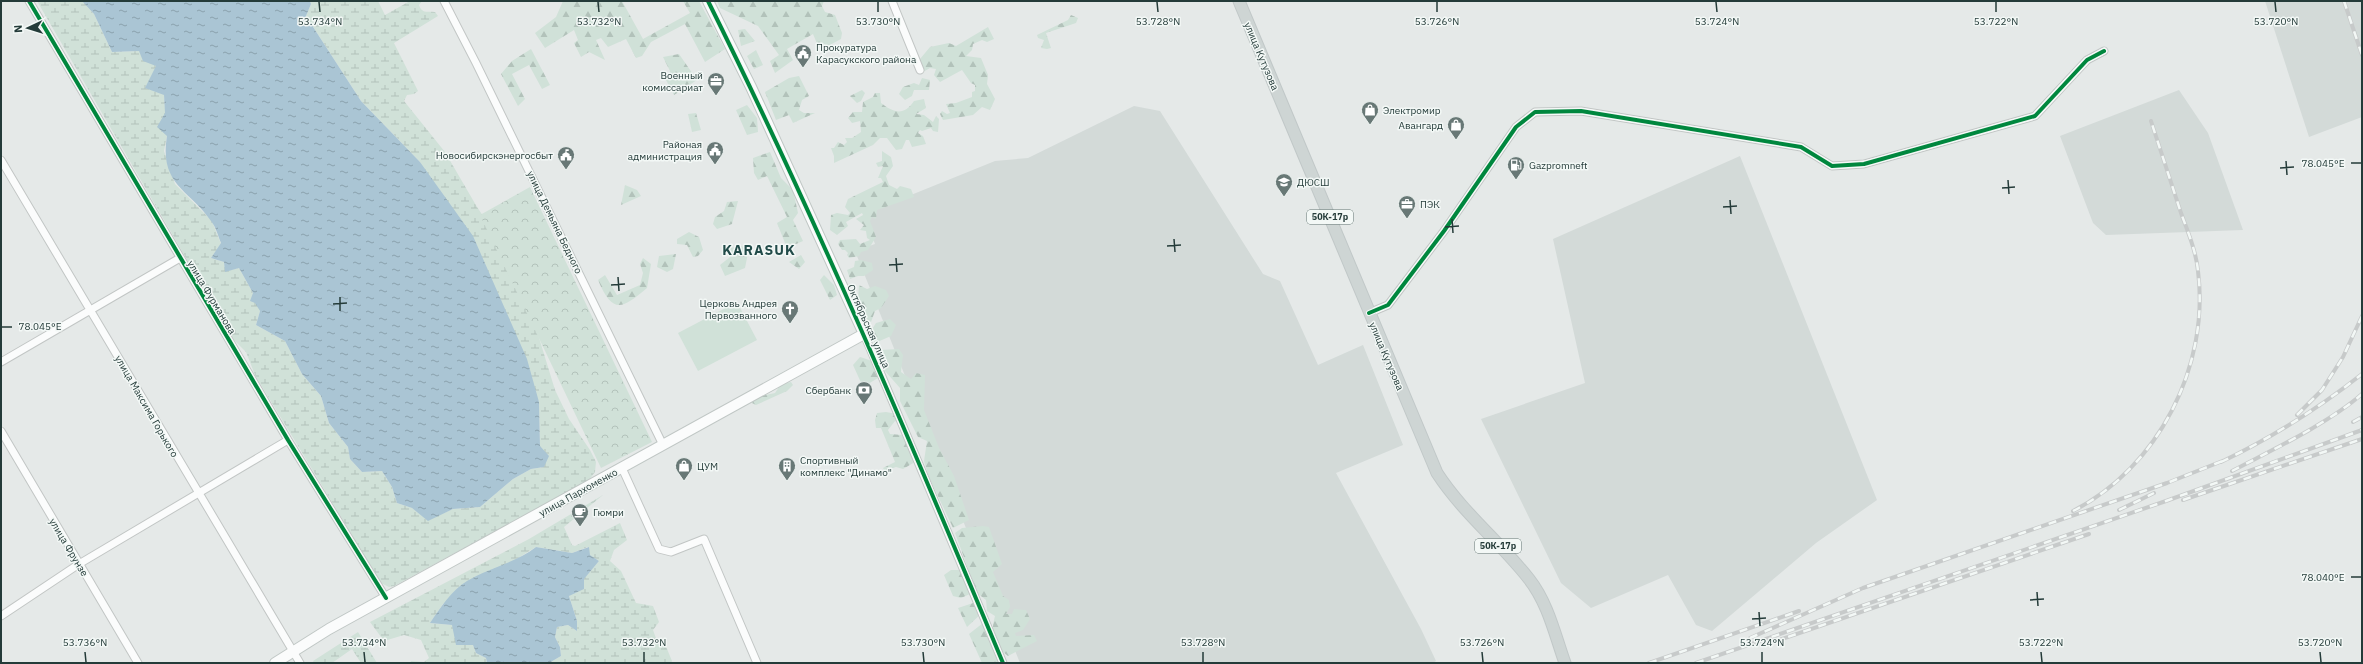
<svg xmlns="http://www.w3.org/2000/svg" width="2363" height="664" viewBox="0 0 2363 664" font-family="'IBM Plex Sans',sans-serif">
	<defs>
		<pattern id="forest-firs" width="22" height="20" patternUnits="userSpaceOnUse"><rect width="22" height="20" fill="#d0e1d8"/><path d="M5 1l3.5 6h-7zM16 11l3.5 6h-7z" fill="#b2c2ba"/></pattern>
		<pattern id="wetland-marsh" width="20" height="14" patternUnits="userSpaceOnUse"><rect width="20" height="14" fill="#d0e1d8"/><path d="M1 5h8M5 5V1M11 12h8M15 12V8" fill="none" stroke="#b2c2ba"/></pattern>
		<pattern id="park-crowns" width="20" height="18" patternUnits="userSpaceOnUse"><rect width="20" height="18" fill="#d0e1d8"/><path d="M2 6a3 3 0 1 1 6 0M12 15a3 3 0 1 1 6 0" fill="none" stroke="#b2c2ba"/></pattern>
		<pattern id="water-ripples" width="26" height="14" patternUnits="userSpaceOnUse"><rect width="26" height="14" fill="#aac5d4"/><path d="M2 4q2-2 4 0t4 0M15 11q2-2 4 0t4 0" fill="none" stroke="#8aa1ad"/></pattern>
	</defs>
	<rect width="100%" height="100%" fill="#e5e9e8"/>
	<path fill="#d3dad8" d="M2265 1H2362V117L2309 137Z
		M2179 90 2208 133 2243 230 2106 235 2093 223 2060 136Z
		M1134 106 1160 111 1263 274 1280 281 1318 365 1363 345 1403 445 1336 473 1421 629 1436 661 1433 663H1020L855 251 875 244 864 214 995 161 1028 158Z
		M1740 156 1877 500 1816 543 1712 631 1696 625 1668 575 1591 608 1561 583 1481 419 1585 383 1553 239Z"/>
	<path fill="#d0e1d8" d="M737 302 757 340 698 371 678 333Z"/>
	<path fill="url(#forest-firs)" d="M563 1H622L643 39 690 13 683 1H699L725 49 705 62 685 24 651 42 642 56 636 58 626 39 608 47 601 38 596 40 605 60 589 52 581 57 574 43 578 40 574 30 545 48 535 33 556 17Z
		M717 1H824L822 6 825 12 835 15 842 33 841 39 826 47 818 46 813 34 787 49 793 60 775 73 770 61 779 55 758 26 720 8Z
		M1071 15 1078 18 1076 23 1046 33 1051 48 1047 49 1041 48 1044 40 1038 38 1037 35 1068 20Z
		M988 27 994 39 987 42 982 40 973 44 972 50 966 56 981 58 988 75 987 84 995 99 990 110 982 107 973 115 943 120 940 114 942 111 947 114 950 113 946 104 956 103 972 97V92L975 91V85L971 83 962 70 940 82 934 75 936 69 930 68 923 72 920 59 930 47 949 43 956 46Z
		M745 29 755 41 741 46 738 30Z
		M531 49 550 85 542 89 529 65 512 74 525 99 518 106 501 74 512 61Z
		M756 50 763 65 754 69 747 56Z
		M679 54 697 80 674 95 666 80 670 71 663 57Z
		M799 76 809 96 802 100 799 110 804 113H815L793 123 789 115 776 120 765 92 789 78Z
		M922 78 930 80 929 90H914L912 96 905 100 899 94 903 87 914 83 919 85Z
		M862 90 865 93 861 101 857 103 850 96Z
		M875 93H880L881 103C894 113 904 116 914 101L924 99 926 108 916 114 924 115 933 122 936 116 939 119 938 132 933 131 931 128 922 131 920 130 918 133 923 136 926 144 912 147 909 140H906L902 149 896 150 887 138H880L873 145 834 163V156L831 148H834L838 142 844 145 847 142 845 138H852L861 132 860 121 852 123 848 118 853 112H862L863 102 873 97Z
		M747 105 757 118 758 132 747 135 736 110Z
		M696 113 701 130 692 132 688 114Z
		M882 151 891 157 893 166 886 176 889 185 897 189 900 186 911 189 914 197 877 210 876 219 872 217 870 221 876 237 868 250 861 252 859 256 849 258 847 255 848 253 845 250H842L838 244 840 240 856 239 860 244 870 240 867 238 866 231 860 230 864 225 856 219 863 215 862 213 846 222 848 226 837 235 830 230 831 215 837 213 848 215 850 213 845 207 848 199 883 182 881 178H878L883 166 878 167 876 163 882 161Z
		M770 152 781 178 793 190 798 213 793 220 803 241 787 248 777 223 787 217 767 176 758 180 754 173 753 158Z
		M625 185 637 190 641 196 621 205Z
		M738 201 732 224 717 229 713 224 715 217 724 211 727 202Z
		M689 232 699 237 703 250 698 256 693 257 687 245 677 244V239Z
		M742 246 748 253 745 268 725 276 720 265 730 257V248Z
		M676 254 673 269 667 272 657 267 659 256Z
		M801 255 805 262 799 269 789 262Z
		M643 258 651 264 647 288C622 309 613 315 598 280L605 275 617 295 640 285 643 273 640 264Z
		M861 260 872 263 873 270 864 276H858L850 279 847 270 854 267 855 261Z
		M824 275 834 285 837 295 830 300 820 280Z
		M859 285 867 289 875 286 886 290 889 296 881 308 875 311 871 322 864 317 865 309 858 299Z
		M890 319 896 325 891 336 875 343 869 334 876 323Z
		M899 349 903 355 901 372 911 379 916 373 925 375 924 410 939 448 954 476 969 520 953 528 928 475 924 461 927 441 918 437 900 401V388L885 371 877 355 880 350Z
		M860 357C874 361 877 363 878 378L863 387 853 365Z
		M791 382 793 385 787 391 756 405 752 403 756 397 775 393 781 384Z
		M886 412 897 414 902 425 895 421 888 430 890 434 902 435 915 462 903 469 896 467 885 471 883 468 895 462 881 428H876L875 420 877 413Z
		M983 526 989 527 1002 564 993 572 1003 596 1009 600 1010 607 1006 614H1012L1014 609 1026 610 1030 619 1023 630 1015 633 1016 636 1034 635 1037 641 1008 656C993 644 990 635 995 616L987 611 986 600 977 593 955 533 962 528Z
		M951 570H961L966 574 970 594 961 598 953 596 944 575Z
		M976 602 982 613 967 627 958 608Z
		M983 623 993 644 994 652 999 653 1002 663H982L969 634Z"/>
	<path fill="url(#wetland-marsh)" d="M37 1H82L94 14 112 52 139 51 156 66 164 95 167 136 164 151 175 184 212 221 221 244 211 258 224 262 226 271 239 268 253 293 260 311 256 325 285 341 302 374 321 396 329 423 348 447 350 459 362 472 382 471 392 487 397 503 412 508 428 520 453 509 480 507 513 479 531 469 544 467 540 446 539 402 420 162 361 101 306 16 311 4 310 1H378L385 15 410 1H422L419 5C422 14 427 11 435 12L438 16 394 43 418 91 414 94 407 95 404 101 445 152 477 207 510 256 522 282 555 390 569 419 590 450 596 462 595 472 589 480 394 586 389 587 381 583 255 375 246 352 233 339Z
		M603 495 564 527 572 545 575 546 620 523 627 540 614 550 610 561 621 571 636 603 653 606 659 622 653 630 657 641 665 644 672 661 671 663H549L561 656 560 647 555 637 557 627 568 625 577 631V621L569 596 599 561 589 555 588 547 572 553 536 547 443 604 430 623 452 625 473 645 476 653 486 658 487 663H410L411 661 424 662 429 658 421 640 404 635 384 641 370 622 529 539Z
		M358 632 377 663H361L352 649 332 663H314L313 661Z"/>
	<path fill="url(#park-crowns)" d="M530 187 652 442 601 468 480 215Z"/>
	<path fill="url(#water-ripples)" d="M82 1H310L311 4 306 16 361 101 420 162 473 236 527 359 539 402 540 446 549 456 544 467 531 469 513 479 480 507 453 509 428 521 412 508 397 503 392 487 382 471 362 472 350 459 348 447 329 423 321 396 302 374 285 341 256 325 260 311 255 303 250 301 253 293 239 268 225 272 224 262 211 258 221 243C218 236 216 227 211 221 189 189 159 185 167 136L157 127 165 113 164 95 145 88 156 66 143 61 139 51 112 52 94 14Z
		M536 547 572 553 589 547 590 555 599 561 584 579V589L569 596 577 621V631L568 625 557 627 555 637 560 647 561 656 549 663H487L486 658 476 653 473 645H456L452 625 430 623C440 608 452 590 467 581 489 568 515 563 536 547Z"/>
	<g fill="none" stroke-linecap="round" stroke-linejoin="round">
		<g stroke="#c2c6c5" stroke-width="9">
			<path id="street" d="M29 1 288 440 386 598
				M444 1 476 63 663 445
				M892 1 920 70
				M1 160 300 663
				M1369 313 1388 305 1444 231 1516 127 1535 112 1581 111 1801 147 1832 166 1864 164 2035 116 2087 60 2104 51
				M864 334 1003 663
				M1 362 180 258
				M1 431 138 663
				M622 468 659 549 671 552 704 539 757 663
				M1 616 79 564 288 440"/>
		</g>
		<g stroke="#c0c7c5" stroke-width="12">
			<path id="secondary" d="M275 663 329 629 864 334 751 87 708 1"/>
		</g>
		<g stroke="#c1c8c8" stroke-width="13">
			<path id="primary" d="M1239 1 1437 473C1463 513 1500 542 1529 579 1548 603 1555 635 1565 663"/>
		</g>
		<use href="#street" stroke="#fbfcfc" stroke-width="7"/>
		<use href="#secondary" stroke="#fbfcfc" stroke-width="10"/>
		<use href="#primary" stroke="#ced5d4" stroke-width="11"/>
		<g stroke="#c7caca" stroke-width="4">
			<path id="rail" d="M2344 1 2362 55
				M2297 415 2322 390 2343 357 2362 316
				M2353 422 2362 417
				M2221 462C2271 438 2319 408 2362 374
				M2232 471C2272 450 2329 423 2362 394
				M2183 500 2362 439
				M2119 510 2154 493
				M2073 511C2158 468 2210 366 2198 271 2196 251 2188 232 2181 213 2171 182 2161 152 2151 121
				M1750 638 1863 588 2167 483 2225 460
				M1773 642 2089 534
				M1649 663 1799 611
				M1696 663 2166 501 2362 430"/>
		</g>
		<use href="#rail" stroke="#f3f8f6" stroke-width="2.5" stroke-dasharray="8" stroke-linecap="butt"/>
		<g stroke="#f3f8f6" stroke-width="6">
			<path id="cycleway" d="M29 1 288 440 386 598
				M708 1C816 218 910 440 1003 663
				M1369 313 1388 305 1444 231 1516 127 1535 112 1581 111 1801 147 1832 166 1864 164 2035 116 2087 60 2104 51"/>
		</g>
		<use href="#cycleway" stroke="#00873e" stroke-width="4"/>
	</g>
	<path fill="none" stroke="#243b39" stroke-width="1.5" d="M319 2 320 12M598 2 599 12M878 2V12M1157 2 1158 12M1437 2V12M1716 2 1717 12M1996 2V12M2275 2 2276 12M2286 161 2287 175M2351 163H2361M2280 168 2294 167M2008 180 2009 194M2002 188 2015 187M1730 200 1731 214M1723 207 1737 206M1452 219 1453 233M1445 227 1459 226M1174 239 1175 252M1167 246 1181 245M896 258 897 272M889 265 903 264M618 277 619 291M611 285 625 284M340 297V311M333 304 347 303M2 327H12M2351 577H2361M2037 592 2038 606M2030 600 2044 599M1759 612 1760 626M1752 619 1766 618M85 652 86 662M364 652 365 662M644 652V662M923 652 924 662M1203 652V662M1482 652 1483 662M1762 652V662M2041 652 2042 662M2320 652 2321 662"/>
	<defs>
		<g id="civic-pin" transform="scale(0.9)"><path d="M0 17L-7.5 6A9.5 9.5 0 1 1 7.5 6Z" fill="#687876" stroke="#f3f8f6"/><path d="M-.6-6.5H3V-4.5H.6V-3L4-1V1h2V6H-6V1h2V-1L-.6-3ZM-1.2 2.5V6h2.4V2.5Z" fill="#fff"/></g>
		<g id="office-pin" transform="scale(0.9)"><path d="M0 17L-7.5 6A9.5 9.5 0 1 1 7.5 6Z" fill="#687876" stroke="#f3f8f6"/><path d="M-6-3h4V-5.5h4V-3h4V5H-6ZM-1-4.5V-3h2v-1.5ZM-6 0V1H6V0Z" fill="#fff"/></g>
		<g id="shop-pin" transform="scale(0.9)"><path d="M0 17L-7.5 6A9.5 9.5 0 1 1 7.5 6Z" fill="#687876" stroke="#f3f8f6"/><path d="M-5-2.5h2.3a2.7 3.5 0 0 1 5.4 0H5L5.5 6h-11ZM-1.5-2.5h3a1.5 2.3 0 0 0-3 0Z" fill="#fff"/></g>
		<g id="fuel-pin" transform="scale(0.9)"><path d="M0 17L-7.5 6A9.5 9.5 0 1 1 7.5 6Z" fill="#687876" stroke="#f3f8f6"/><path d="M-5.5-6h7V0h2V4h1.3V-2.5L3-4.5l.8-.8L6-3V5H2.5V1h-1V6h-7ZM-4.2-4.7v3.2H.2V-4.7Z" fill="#fff"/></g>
		<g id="school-pin" transform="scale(0.9)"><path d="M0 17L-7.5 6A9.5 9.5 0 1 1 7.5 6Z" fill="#687876" stroke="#f3f8f6"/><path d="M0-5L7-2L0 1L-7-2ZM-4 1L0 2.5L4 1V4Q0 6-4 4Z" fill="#fff"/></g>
		<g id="church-pin" transform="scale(0.9)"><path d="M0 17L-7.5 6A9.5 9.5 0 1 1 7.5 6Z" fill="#687876" stroke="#f3f8f6"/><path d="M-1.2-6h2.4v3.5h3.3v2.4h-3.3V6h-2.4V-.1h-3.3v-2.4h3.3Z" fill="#fff"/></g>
		<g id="bank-pin" transform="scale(0.9)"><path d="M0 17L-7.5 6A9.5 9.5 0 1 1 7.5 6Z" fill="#687876" stroke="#f3f8f6"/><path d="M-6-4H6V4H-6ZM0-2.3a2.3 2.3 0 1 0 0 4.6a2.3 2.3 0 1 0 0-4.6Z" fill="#fff"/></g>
		<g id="building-pin" transform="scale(0.9)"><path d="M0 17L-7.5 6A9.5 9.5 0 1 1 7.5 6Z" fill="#687876" stroke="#f3f8f6"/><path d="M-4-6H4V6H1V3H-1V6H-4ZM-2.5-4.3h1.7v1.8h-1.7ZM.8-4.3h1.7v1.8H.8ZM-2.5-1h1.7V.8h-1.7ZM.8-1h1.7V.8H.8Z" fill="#fff"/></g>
		<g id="cafe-pin" transform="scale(0.9)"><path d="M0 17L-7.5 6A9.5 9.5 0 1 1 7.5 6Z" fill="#687876" stroke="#f3f8f6"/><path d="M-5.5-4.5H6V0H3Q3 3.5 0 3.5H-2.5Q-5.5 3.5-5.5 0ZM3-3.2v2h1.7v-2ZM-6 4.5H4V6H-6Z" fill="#fff"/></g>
	</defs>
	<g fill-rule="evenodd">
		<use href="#civic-pin" x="803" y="53"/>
		<use href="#office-pin" x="716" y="81"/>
		<use href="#shop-pin" x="1370" y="110"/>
		<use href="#shop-pin" x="1456" y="125"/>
		<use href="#civic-pin" x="715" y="150"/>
		<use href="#civic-pin" x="566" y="155"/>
		<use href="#fuel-pin" x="1516" y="165"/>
		<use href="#school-pin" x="1284" y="182"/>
		<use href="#office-pin" x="1407" y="204"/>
		<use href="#church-pin" x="790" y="309"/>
		<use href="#bank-pin" x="864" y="390"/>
		<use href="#shop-pin" x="684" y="466"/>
		<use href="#building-pin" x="787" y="466"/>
		<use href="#cafe-pin" x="580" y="512"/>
	</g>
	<g text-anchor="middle" stroke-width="3" stroke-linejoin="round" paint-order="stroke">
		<g fill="#f3f8f6" stroke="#627472" stroke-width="1">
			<rect x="1307" y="210" width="46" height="14" rx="3"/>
			<rect x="1475" y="539" width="46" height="14" rx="3"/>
		</g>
		<g font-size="9" font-weight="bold" fill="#243b39">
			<text x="1330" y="220">50К-17р</text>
			<text x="1498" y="549">50К-17р</text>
		</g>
		<g font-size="10" fill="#243b39" stroke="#f3f8f6" text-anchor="start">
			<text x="816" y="51">Прокуратура<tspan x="816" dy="12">Карасукского района</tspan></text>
			<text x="703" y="79" text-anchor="end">Военный<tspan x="703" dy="12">комиссариат</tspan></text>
			<text x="1383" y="114">Электромир</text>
			<text x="1443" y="129" text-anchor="end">Авангард</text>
			<text x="702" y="148" text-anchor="end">Районая<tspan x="702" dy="12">администрация</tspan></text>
			<text x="553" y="159" text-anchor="end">Новосибирскэнергосбыт</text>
			<text x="1529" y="169">Gazpromneft</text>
			<text x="1297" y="186">ДЮСШ</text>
			<text x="1420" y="208">ПЭК</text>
			<text x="777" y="307" text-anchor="end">Церковь Андрея<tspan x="777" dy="12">Первозванного</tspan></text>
			<text x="851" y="394" text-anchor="end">Сбербанк</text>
			<text x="800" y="464">Спортивный<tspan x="800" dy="12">комплекс "Динамо"</tspan></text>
			<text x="697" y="470">ЦУМ</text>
			<text x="593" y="516">Гюмри</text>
		</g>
		<g font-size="10" fill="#243b39" stroke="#f3f8f6">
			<text transform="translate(1262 56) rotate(67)" y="4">улица Кутузова</text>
			<text transform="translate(555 222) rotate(64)" y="4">улица Демьяна Бедного</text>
			<text transform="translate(212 297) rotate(59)" y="4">улица Фурманова</text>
			<text transform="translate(869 326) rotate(66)" y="4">Октябрьская улица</text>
			<text transform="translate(1387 356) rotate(67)" y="4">улица Кутузова</text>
			<text transform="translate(147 406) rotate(60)" y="4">улица Максима Горького</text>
			<text transform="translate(578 492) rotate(-29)" y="4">улица Пархоменко</text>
			<text transform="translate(69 547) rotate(59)" y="4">улица Фрунзе</text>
		</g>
		<g font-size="14" font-weight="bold" letter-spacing="1" fill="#224b49" stroke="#f3f8f6">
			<text x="759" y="255">KARASUK</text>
		</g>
	</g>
	<g font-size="10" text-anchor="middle" fill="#243b39" stroke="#f3f8f6" stroke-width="3" stroke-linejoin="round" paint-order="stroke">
		<text x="320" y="25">53.734°N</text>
		<text x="599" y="25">53.732°N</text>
		<text x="878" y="25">53.730°N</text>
		<text x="1158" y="25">53.728°N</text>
		<text x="1437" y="25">53.726°N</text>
		<text x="1717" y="25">53.724°N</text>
		<text x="1996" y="25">53.722°N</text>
		<text x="2276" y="25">53.720°N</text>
		<text x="2323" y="167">78.045°E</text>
		<text x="40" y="330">78.045°E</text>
		<text x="2323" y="581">78.040°E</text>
		<text x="85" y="646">53.736°N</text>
		<text x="364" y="646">53.734°N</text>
		<text x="644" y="646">53.732°N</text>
		<text x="923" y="646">53.730°N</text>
		<text x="1203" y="646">53.728°N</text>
		<text x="1482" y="646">53.726°N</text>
		<text x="1762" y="646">53.724°N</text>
		<text x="2041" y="646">53.722°N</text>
		<text x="2320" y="646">53.720°N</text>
	</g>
	<rect width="2363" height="664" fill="none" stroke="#243b39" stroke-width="4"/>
	<g transform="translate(28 28) rotate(266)" stroke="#f3f8f6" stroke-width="3" paint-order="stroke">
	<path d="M0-3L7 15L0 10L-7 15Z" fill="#243b39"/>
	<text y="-6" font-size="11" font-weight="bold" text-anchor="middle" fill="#243b39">N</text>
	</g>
</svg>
